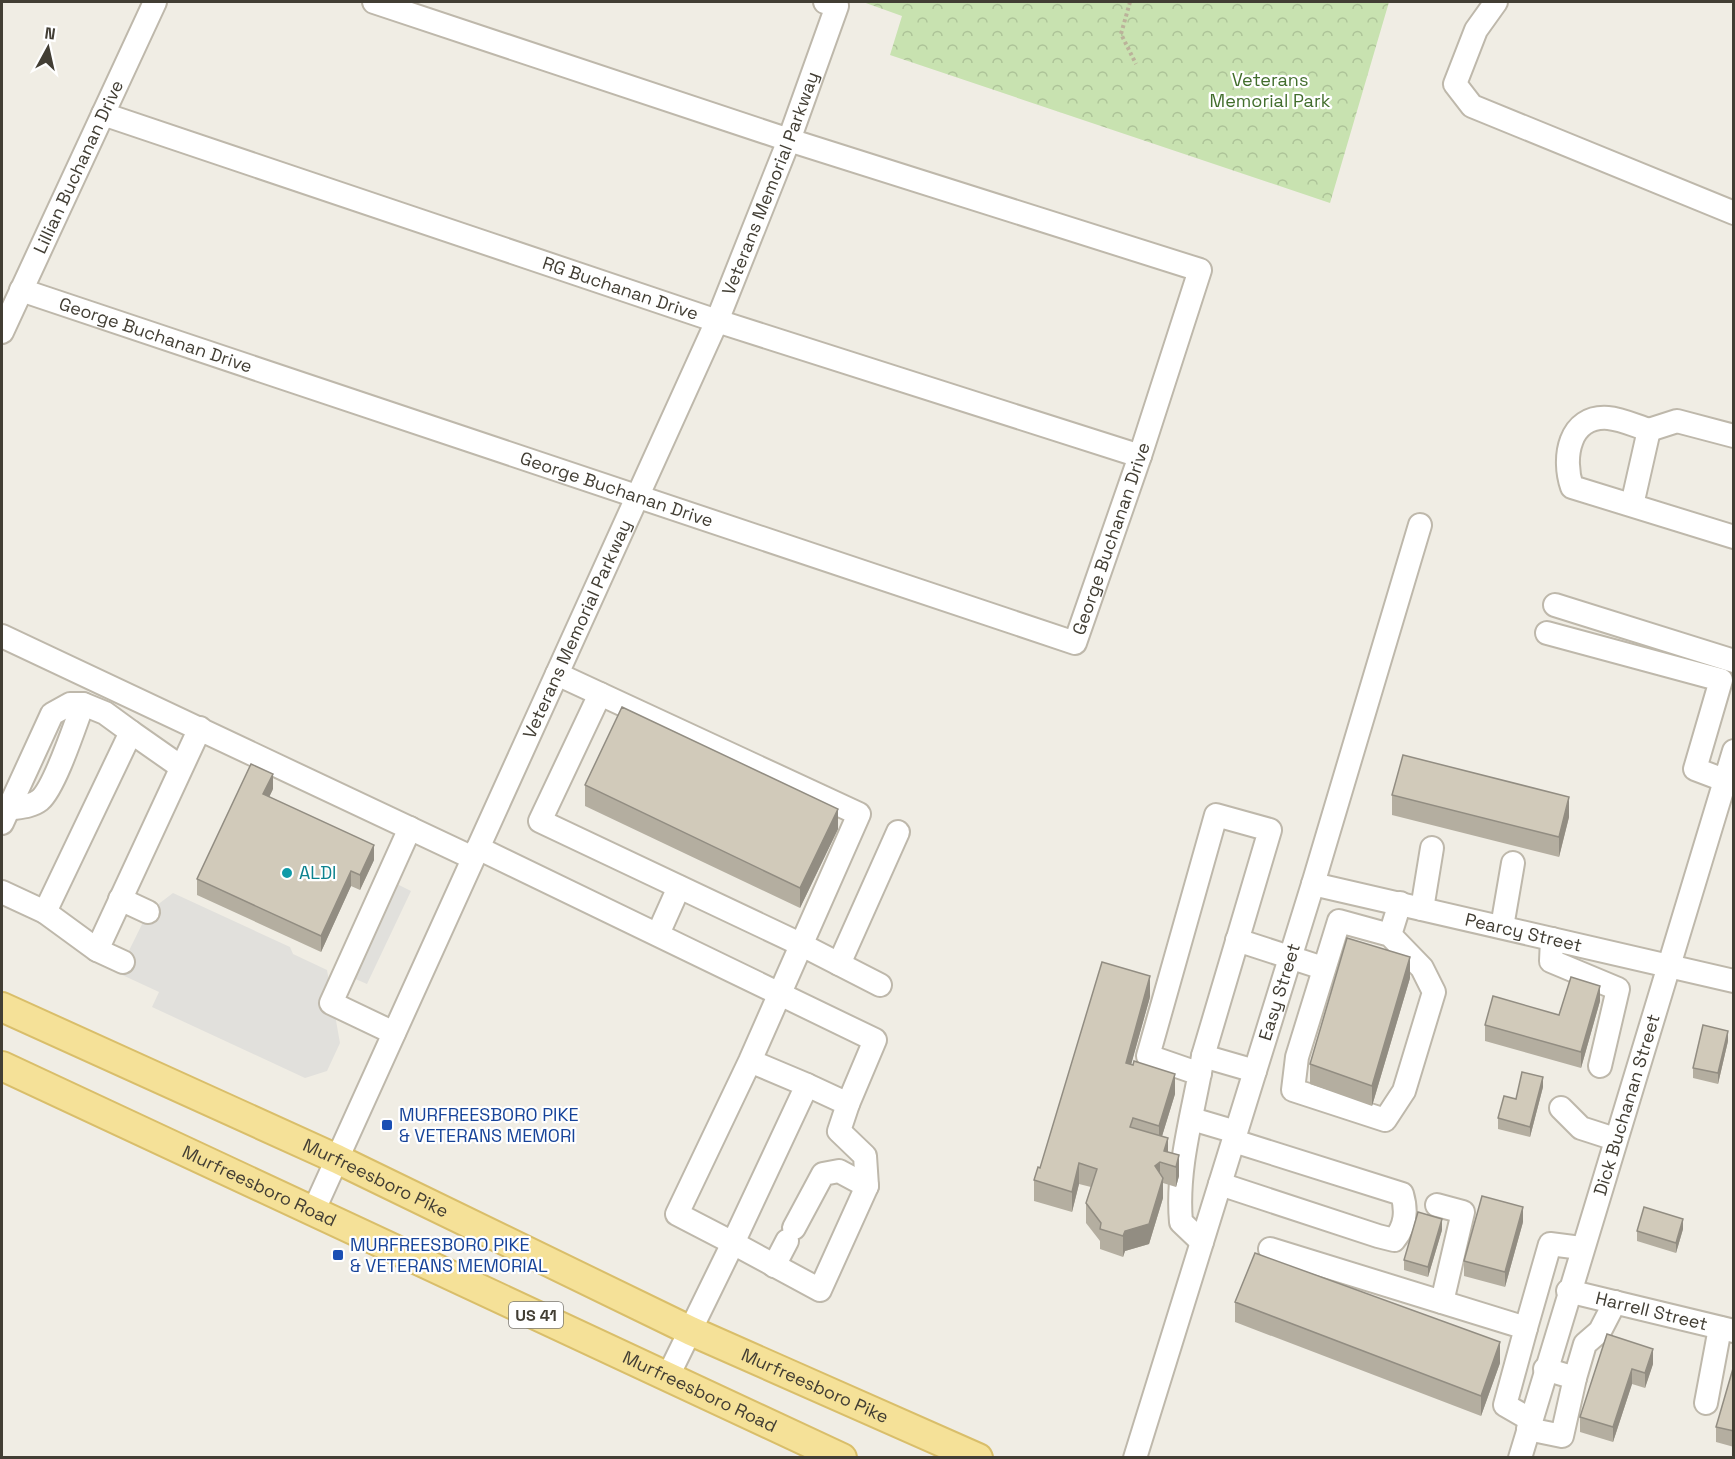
<svg xmlns="http://www.w3.org/2000/svg" width="1735" height="1459" viewBox="0 0 1735 1459" font-family="'Space Grotesk',sans-serif">
	<defs>
		<pattern id="forest-crowns" width="20" height="18" patternUnits="userSpaceOnUse" patternTransform="scale(1.5)"><rect width="20" height="18" fill="#c8e2b0"/><path d="M2 6a3 3 0 1 1 6 0M12 15a3 3 0 1 1 6 0" fill="none" stroke="#adc398"/></pattern>
	</defs>
	<rect width="100%" height="100%" fill="#f0ede4"/>
	<path fill="url(#forest-crowns)" d="M863 2H1389L1330 203 890 55 902 16Z"/>
	<path fill="#e1e0dc" d="M397 884 411 891 367 984 353 978Z
		M173 893 290 947 293 954 327 970 340 1043 327 1071 305 1078 152 1007 159 992 118 973 148 912Z"/>
	<g fill="none" stroke-linecap="round" stroke-linejoin="round">
		<g stroke="#beb8ab" stroke-width="26">
			<g id="minor">
				<path d="M1496 2 1476 30 1455 84 1472 106 1734 213"/>
				<path id="s1" d="M103 114 717 321 1140 456"/>
				<path id="s2" d="M21 290 1075 643 1140 456 1200 270 789 140 374 2"/>
				<path id="s3" d="M2 332 155 2"/>
				<path d="M1649 430 1677 421 1734 436"/>
				<path d="M1632 505 1649 430C1636 426 1621 419 1608 418 1569 415 1562 458 1572 487L1734 537"/>
				<path d="M1555 605 1734 661"/>
				<path d="M1547 633 1721 680 1695 769 1724 780"/>
				<path d="M2 636 473 858"/>
				<path d="M557 674 859 814 750 1061 677 1214 733 1243 807 1085 750 1061"/>
				<path d="M600 694 540 821 800 944 880 985"/>
				<path d="M8 809C19 807 31 807 40 800 55 787 75 725 83 704"/>
				<path d="M2 823 52 714 70 704H83L105 713 131 732"/>
				<path d="M478 848 875 1040 848 1104"/>
				<path id="s4" d="M1313 884 1734 981"/>
				<path d="M2 892 45 912"/>
				<path d="M120 899 148 912"/>
				<path d="M1422 909 1432 848"/>
				<path d="M1502 927 1513 863"/>
				<path d="M658 934 679 887"/>
				<path d="M1390 935 1422 968 1434 992 1404 1091 1385 1120 1293 1090 1297 1057 1339 921 1390 935 1400 903"/>
				<path d="M1552 939 1551 961 1618 989 1600 1066"/>
				<path d="M1237 940 1323 968"/>
				<path d="M97 950 45 912 131 732 181 767"/>
				<path d="M123 962 97 950 200 728"/>
				<path d="M839 964 898 832"/>
				<path d="M394 1033 331 1003 410 828"/>
				<path d="M1203 1056 1255 1071"/>
				<path d="M1200 1074 1148 1056 1216 815 1270 830 1203 1056C1194 1110 1176 1167 1181 1222L1202 1242"/>
				<path d="M1561 1108 1581 1128 1615 1139"/>
				<path d="M1192 1119 1236 1132"/>
				<path d="M1220 1184 1378 1236 1394 1240C1406 1226 1407 1211 1402 1194L1234 1141"/>
				<path d="M1437 1205 1463 1212 1442 1302"/>
				<path id="s5" d="M313 1212 717 321 789 140 837 6 825 2"/>
				<path d="M794 1228 823 1174 839 1171 867 1186"/>
				<path d="M1270 1249 1526 1328 1505 1405 1531 1420"/>
				<path d="M774 1266 787 1241"/>
				<path id="s6" d="M1568 1291 1734 1331"/>
				<path d="M1526 1328 1550 1244 1581 1248"/>
				<path d="M668 1376 733 1243 820 1290 867 1186 865 1156 839 1131 848 1104 807 1085"/>
				<path d="M1575 1378 1585 1344 1600 1331 1615 1302"/>
				<path d="M1706 1403 1720 1328"/>
				<path d="M1528 1429 1562 1436 1575 1378 1545 1369"/>
				<path id="s7" d="M1135 1458 1313 884 1420 525"/>
				<path id="s8" d="M1520 1458 1734 751"/>
			</g>
		</g>
		<g stroke="#d9be6a" stroke-width="32">
			<g id="major">
				<path id="s9" d="M2 1007 337 1159 691 1331 978 1458"/>
				<path id="s10" d="M2 1066 842 1458"/>
			</g>
		</g>
		<path stroke="#bbb29a" stroke-width="4" stroke-dasharray="3 3" stroke-linecap="butt" d="M1130 2 1121 34 1136 64"/>
		<use href="#minor" stroke="#fff" stroke-width="22"/>
		<use href="#major" stroke="#f5e198" stroke-width="28"/>
	</g>
	<path fill="#b4aea0" d="M585 785 838 829 800 908 585 806Z
		M273 789 269 797 374 860 360 890 351 886 321 952 197 895V879Z
		M1392 795 1569 817 1559 857 1392 815Z
		M1410 978 1372 1106 1310 1084V1064Z
		M1150 997 1131 1064 1175 1094 1162 1136 1168 1152 1179 1155V1176L1176 1187 1163 1183V1198L1149 1244 1125 1251 1123 1257 1100 1249V1241L1086 1223V1203L1091 1187 1079 1184 1072 1212 1034 1201V1180L1040 1168Z
		M1600 1001 1581 1068 1485 1041V1025L1559 1015Z
		M1728 1041 1718 1084 1693 1078V1068Z
		M1543 1087 1530 1137 1498 1129V1118L1516 1099Z
		M1523 1222 1505 1287 1464 1276V1261Z
		M1683 1229 1676 1253 1637 1241V1231Z
		M1442 1230 1428 1277 1404 1270V1260Z
		M1235 1302 1500 1363 1481 1416 1235 1322Z
		M1607 1334 1653 1364 1645 1388 1632 1384 1613 1442 1580 1432V1417Z
		M1734 1365V1447L1716 1442V1427Z"/>
	<path fill="#928d82" d="M273 774V789L263 810V794Z
		M1569 797V817L1559 857V837Z
		M838 809V829L800 908V888Z
		M374 845V860L360 890V875Z
		M351 871V886L321 952V936Z
		M1410 957V978L1372 1106V1086Z
		M1150 976V997L1126 1083V1063Z
		M1600 986V1001L1581 1068V1052Z
		M1728 1031V1041L1718 1084V1073Z
		M1175 1074V1094L1159 1146V1126Z
		M1543 1077V1087L1530 1137V1127Z
		M1168 1138V1158L1164 1151Z
		M1179 1155V1176L1176 1187V1167Z
		M1160 1162V1183L1155 1166Z
		M1079 1163V1184L1072 1212V1192Z
		M1163 1178V1198L1149 1244 1125 1251 1123 1257V1236L1125 1231Z
		M1523 1207V1222L1505 1287V1272Z
		M1442 1219V1230L1428 1277V1267Z
		M1683 1219V1229L1676 1253V1243Z
		M1500 1342V1363L1481 1416V1396Z
		M1653 1349V1364L1645 1388V1373Z
		M1632 1369V1384L1613 1442V1427Z"/>
	<path fill="#d1caba" stroke="#928d82" stroke-width="1.5" d="M622 707 838 809 800 888 585 785Z
		M1403 755 1569 797 1559 837 1392 795Z
		M251 764 273 774 263 794 374 845 360 875 351 871 321 936 197 879Z
		M1347 938 1410 957 1372 1086 1310 1064Z
		M1102 962 1150 976 1126 1063 1133 1065 1134 1061 1175 1074 1159 1126 1133 1118 1130 1127 1168 1138 1164 1151 1179 1155 1176 1167 1160 1162 1155 1166 1163 1178 1149 1224 1125 1231 1123 1236 1100 1229 1101 1223 1086 1203 1097 1169 1079 1163 1072 1192 1034 1180 1038 1167 1040 1168Z
		M1571 977 1600 986 1581 1052 1485 1025 1493 996 1559 1015Z
		M1703 1025 1728 1031 1718 1073 1693 1068Z
		M1522 1072 1543 1077 1530 1127 1498 1118 1504 1096 1516 1099Z
		M1482 1196 1523 1207 1505 1272 1464 1261Z
		M1644 1207 1683 1219 1676 1243 1637 1231Z
		M1418 1212 1442 1219 1428 1267 1404 1260Z
		M1255 1253 1500 1342 1481 1396 1235 1302Z
		M1607 1334 1653 1349 1645 1373 1632 1369 1613 1427 1580 1417Z
		M1734 1365V1431L1716 1427Z"/>
	<circle fill="#0f9aa8" stroke="#fff" stroke-width="2" cx="287" cy="873" r="6"/>
	<g fill="#1a4fb4" stroke="#fff" stroke-width="2">
		<rect x="381" y="1119" width="12" height="12" rx="3"/>
		<rect x="332" y="1249" width="12" height="12" rx="3"/>
	</g>
	<g text-anchor="middle" stroke-width="4.5" stroke-linejoin="round" paint-order="stroke">
		<rect fill="#fff" stroke="#7b7871" stroke-width="1.5" x="509" y="1302" width="54" height="26" rx="4.5"/>
		<g font-size="16" font-weight="bold" fill="#423e34">
			<text x="536" y="1321">US 41</text>
		</g>
		<g font-size="18" fill="#426e2d" stroke="#fff">
			<text x="1270" y="86">Veterans<tspan x="1270" dy="21">Memorial Park</tspan></text>
		</g>
		<g font-size="18" fill="#423e34" stroke="#fff">
			<text dy="6" stroke="none"><textPath href="#s3" startOffset="182">Lillian Buchanan Drive</textPath></text>
			<text dy="6" stroke="none"><textPath href="#s5" startOffset="1126">Veterans Memorial Parkway</textPath></text>
			<text dy="6" stroke="none"><textPath href="#s1" startOffset="546">RG Buchanan Drive</textPath></text>
			<text dy="6" stroke="none"><textPath href="#s2" startOffset="142">George Buchanan Drive</textPath></text>
			<text dy="6" stroke="none"><textPath href="#s2" startOffset="628">George Buchanan Drive</textPath></text>
			<text dy="6" stroke="none"><textPath href="#s2" startOffset="1222">George Buchanan Drive</textPath></text>
			<text dy="6" stroke="none"><textPath href="#s5" startOffset="640">Veterans Memorial Parkway</textPath></text>
			<text dy="6" stroke="none"><textPath href="#s4" startOffset="216">Pearcy Street</textPath></text>
			<text dy="6" stroke="none"><textPath href="#s7" startOffset="488">Easy Street</textPath></text>
			<text dy="6" stroke="none"><textPath href="#s8" startOffset="369">Dick Buchanan Street</textPath></text>
			<text dy="6" stroke="none"><textPath href="#s9" startOffset="411">Murfreesboro Pike</textPath></text>
			<text dy="6" stroke="none"><textPath href="#s10" startOffset="284">Murfreesboro Road</textPath></text>
			<text dy="6" stroke="none"><textPath href="#s6" startOffset="86">Harrell Street</textPath></text>
			<text dy="6" stroke="none"><textPath href="#s9" startOffset="897">Murfreesboro Pike</textPath></text>
			<text dy="6" stroke="none"><textPath href="#s10" startOffset="770">Murfreesboro Road</textPath></text>
		</g>
		<g font-size="18" fill="#0d838f" stroke="#fff" text-anchor="start">
			<text x="299" y="879">ALDI</text>
		</g>
		<g font-size="18" fill="#164399" stroke="#fff" text-anchor="start">
			<text x="399" y="1121">MURFREESBORO PIKE<tspan x="399" dy="21">&amp; VETERANS MEMORI</tspan></text>
			<text x="350" y="1251">MURFREESBORO PIKE<tspan x="350" dy="21">&amp; VETERANS MEMORIAL</tspan></text>
		</g>
	</g>
	<rect width="1735" height="1459" fill="none" stroke="#423e34" stroke-width="6"/>
	<g transform="translate(48 48) rotate(8)" stroke="#ffffff" stroke-width="4.5" paint-order="stroke">
	<path d="M0-4.5L10 22L0 15L-10 22Z" fill="#423e34"/>
	<text y="-9" font-size="16" font-weight="bold" text-anchor="middle" fill="#423e34">N</text>
	</g>
</svg>
